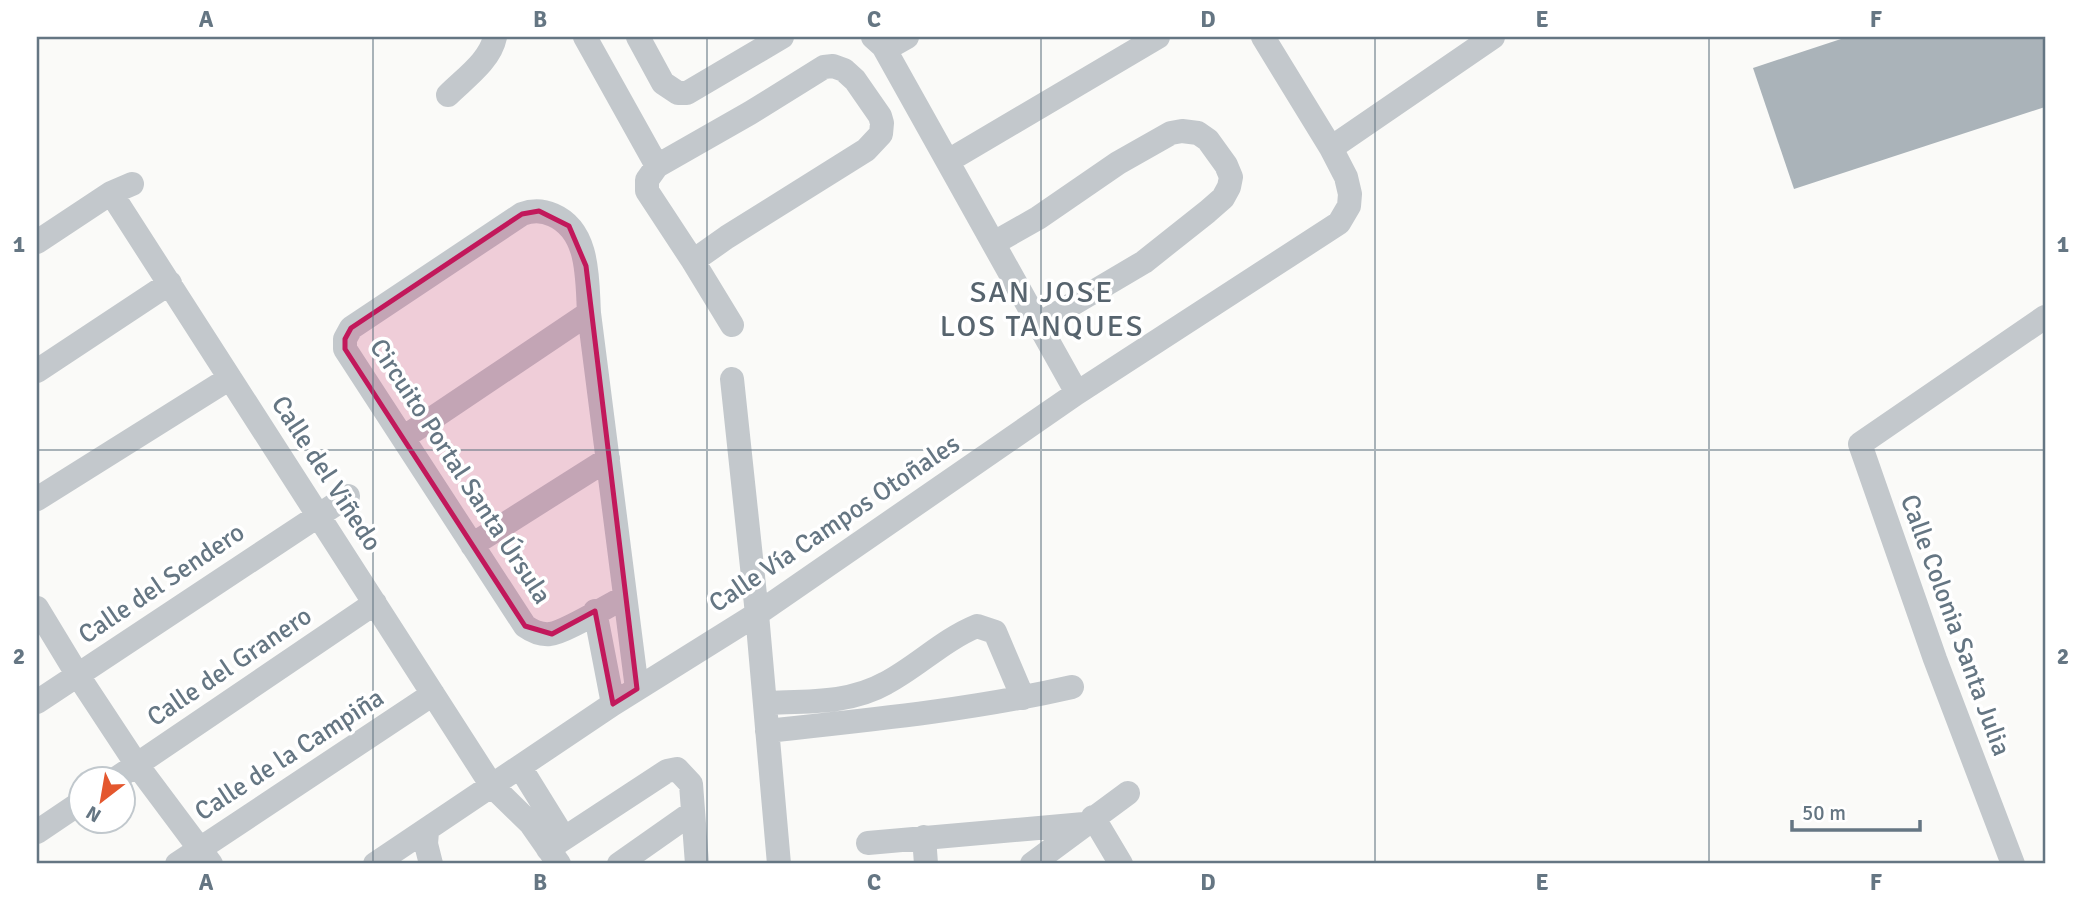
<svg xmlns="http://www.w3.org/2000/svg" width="2082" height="901" viewBox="0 0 2082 901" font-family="Signika,sans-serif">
	<rect width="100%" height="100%" fill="#fafaf8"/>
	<path fill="#aab3b9" d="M1847 37H2045V107L1794 189 1753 68Z"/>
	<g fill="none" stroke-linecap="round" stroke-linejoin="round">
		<path stroke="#c3c8cc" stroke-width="24" d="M585 37 657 166
			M638 37 663 83 678 93H687L782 37
			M873 37 883 46 1077 393
			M883 46H891L907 37
			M448 95C465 78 490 61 495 37
			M1331 148 1493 37
			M948 161 1158 37
			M111 193 492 786 531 824 559 864
			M37 242 111 193 132 184
			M994 243 1038 218 1118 163 1171 133 1182 131 1198 133 1208 140 1226 165 1231 177 1229 187 1223 198 1207 212 1144 262 1039 324
			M693 261 727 237 866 150 881 134 882 123 880 116 855 80 844 70 833 66 824 67 750 113 657 166 647 180V191L693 261 732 325
			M37 371 170 283
			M732 379 757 614 779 864
			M403 438 589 313
			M37 499 230 378
			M472 545 608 459
			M625 597C609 605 564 633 550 634 540 635 532 631 525 626L345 349V339L351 328 522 214C533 210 542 210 553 215 590 231 587 280 589 313L637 689
			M37 608 77 674 137 765 211 864
			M595 611 613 704
			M37 702 348 496
			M765 703C806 701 849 704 886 683 918 666 943 640 977 626L995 632 1023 698
			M767 731C869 720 972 710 1072 687
			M520 767 564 838
			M117 778 375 603
			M1093 817 1121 864
			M427 831 426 844 431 864
			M37 832 80 803
			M924 837 926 864
			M868 843 1084 824
			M548 849 667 771 677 769 691 784 697 864
			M177 864 433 694
			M375 864 613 704 757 614 1077 393 1339 223 1349 206 1350 194 1346 177 1331 148 1263 37
			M619 864 693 812
			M1032 864 1128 793
			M2013 864 1935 659 1860 444 2045 317"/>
	</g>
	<path fill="#c2185b" fill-opacity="0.2" stroke="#c2185b" stroke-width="5" stroke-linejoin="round" d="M539 211 569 226 586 266 637 689 613 704 595 611 552 634 525 626 345 349V339L351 328 522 214Z"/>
	<path fill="none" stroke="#657683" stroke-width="2" stroke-opacity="0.55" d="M373 37V864M707 37V864M1041 37V864M1375 37V864M1709 37V864M37 450H2045"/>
	<g text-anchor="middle" stroke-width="7" stroke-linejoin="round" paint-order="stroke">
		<g font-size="26" fill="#657683" stroke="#fff">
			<text transform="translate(461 471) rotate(57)" y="9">Circuito Portal Santa Úrsula</text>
			<text transform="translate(327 473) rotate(57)" y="9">Calle del Viñedo</text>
			<text transform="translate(834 523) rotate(-34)" y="9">Calle Vía Campos Otoñales</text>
			<text transform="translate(161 583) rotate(-34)" y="9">Calle del Sendero</text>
			<text transform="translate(1956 625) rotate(70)" y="9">Calle Colonia Santa Julia</text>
			<text transform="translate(229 666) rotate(-34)" y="9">Calle del Granero</text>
			<text transform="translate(289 754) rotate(-33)" y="9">Calle de la Campiña</text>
		</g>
		<g font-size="30" letter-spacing="2" fill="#57646e" stroke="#fff">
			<text x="1042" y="302">SAN JOSE<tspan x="1042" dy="34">LOS TANQUES</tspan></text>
		</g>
	</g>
	<rect width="2082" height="901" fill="none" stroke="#ffffff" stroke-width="77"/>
	<g transform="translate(102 800) rotate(211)"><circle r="33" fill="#ffffff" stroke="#c1c8cd" stroke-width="2"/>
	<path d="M0-5L12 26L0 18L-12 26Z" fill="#e4572e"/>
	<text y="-10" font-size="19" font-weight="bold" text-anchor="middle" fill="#657683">N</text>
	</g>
	<path d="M1792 820v10h128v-10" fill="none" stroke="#657683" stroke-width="3.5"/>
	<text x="1802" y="820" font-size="21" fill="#657683" stroke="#ffffff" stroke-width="5" paint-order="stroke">50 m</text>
	<rect x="38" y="38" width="2006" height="824" fill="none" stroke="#657683" stroke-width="2.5"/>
	<g font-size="23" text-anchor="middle" font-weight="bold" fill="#657683">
		<text x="206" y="27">A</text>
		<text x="540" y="27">B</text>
		<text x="874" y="27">C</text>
		<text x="1208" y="27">D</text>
		<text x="1542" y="27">E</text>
		<text x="1876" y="27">F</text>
		<text x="19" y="252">1</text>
		<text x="2063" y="252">1</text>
		<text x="19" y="664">2</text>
		<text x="2063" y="664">2</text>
		<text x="206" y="890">A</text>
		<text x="540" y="890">B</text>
		<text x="874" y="890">C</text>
		<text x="1208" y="890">D</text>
		<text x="1542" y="890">E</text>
		<text x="1876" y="890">F</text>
	</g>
</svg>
